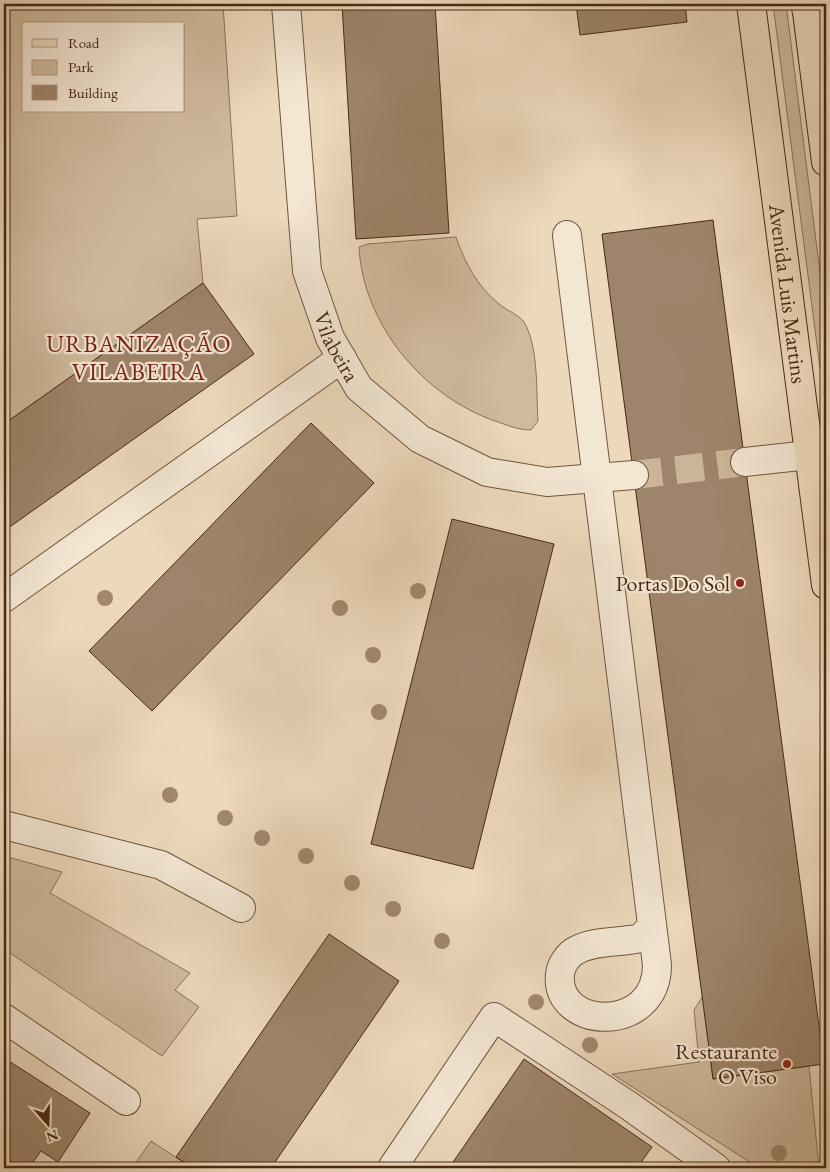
<svg xmlns="http://www.w3.org/2000/svg" width="830" height="1172" viewBox="0 0 830 1172" font-family="'EB Garamond',serif">
	<rect width="100%" height="100%" fill="#ecd8bb"/>
	<filter id="stains"><feTurbulence type="fractalNoise" baseFrequency=".004" numOctaves="4"/><feColorMatrix values="0 0 0 0 .2 0 0 0 0 .09 0 0 0 0 .02 0 0 0 .5 -.17"/></filter>
	<radialGradient id="worn" r=".72"><stop offset=".6" stop-color="#630" stop-opacity="0"/><stop offset="1" stop-color="#630" stop-opacity=".3"/></radialGradient>
	<path fill="#d0ba9e" stroke="#8c7258" fill-rule="evenodd" d="M4 4H223L237 216 197 219 203 283 4 424ZM24 24H184V111H24Z
		M773 4H786L826 320V415Z
		M456 237C465 263 477 286 499 304 506 310 519 315 524 322 539 347 536 392 538 421L531 430C518 430 507 425 495 421 423 396 363 324 359 247L368 244Z
		M4 856 62 872 50 893 190 973 175 990 199 1007 162 1056 4 949Z
		M703 996 713 1079 809 1066 819 1168H759L612 1074 699 1062 694 1010Z
		M151 1141 192 1168H132Z"/>
	<path fill="#9e846a" stroke="#492912" d="M342 4H435L449 233 356 239Z
		M576 4H685L687 22 580 35Z
		M713 220 824 1064 713 1079 602 234Z
		M203 283 254 354 4 531V424Z
		M311 423 374 483 152 711 89 651Z
		M452 519 554 544 473 869 371 844Z
		M329 934 399 981 271 1168H193L176 1157Z
		M4 1058 90 1113 58 1162 41 1151 29 1168H4Z
		M524 1059 652 1147 637 1168H449Z"/>
	<g fill="none" stroke-linecap="round" stroke-linejoin="round">
		<path stroke="#cbb599" stroke-width="28" stroke-dasharray="28 14" stroke-linecap="butt" d="M634 475 745 462"/>
		<g stroke="#72553c" stroke-width="30">
			<g id="minor">
				<path id="s1" d="M286 4 307 271 330 338 359 388 420 439 487 472 547 482 634 475"/>
				<path d="M806 8 826 23"/>
				<path d="M567 235 657 965C657 1035 554 1030 560 974 561 965 568 954 577 950 596 940 621 943 641 938L651 927"/>
				<path d="M745 462 809 455"/>
				<path d="M4 598 342 358"/>
				<path d="M4 825 161 865 241 908"/>
				<path d="M4 1018 126 1101"/>
				<path d="M392 1168 494 1017 628 1105 716 1168"/>
			</g>
		</g>
		<g stroke="#492912" stroke-width="30">
			<g id="major">
				<path id="s2" d="M751 4 826 585"/>
				<path d="M806 4 826 162"/>
			</g>
		</g>
		<use href="#minor" stroke="#f3e6d3" stroke-width="28"/>
		<use href="#major" stroke="#ecd8bb" stroke-width="28"/>
	</g>
	<g fill="#a1886d">
		<circle cx="418" cy="591" r="8"/>
		<circle cx="105" cy="598" r="8"/>
		<circle cx="340" cy="608" r="8"/>
		<circle cx="373" cy="655" r="8"/>
		<circle cx="379" cy="712" r="8"/>
		<circle cx="170" cy="795" r="8"/>
		<circle cx="225" cy="818" r="8"/>
		<circle cx="262" cy="838" r="8"/>
		<circle cx="306" cy="856" r="8"/>
		<circle cx="352" cy="883" r="8"/>
		<circle cx="393" cy="909" r="8"/>
		<circle cx="442" cy="941" r="8"/>
		<circle cx="536" cy="1002" r="8"/>
		<circle cx="590" cy="1045" r="8"/>
		<circle cx="779" cy="1153" r="8"/>
	</g>
	<g fill="#8f2418" stroke="#f3e6d3" stroke-width="2">
		<circle cx="740" cy="583" r="5"/>
		<circle cx="787" cy="1064" r="5"/>
	</g>
	<g text-anchor="middle" stroke-width="4.5" stroke-linejoin="round" paint-order="stroke">
		<g font-size="22" fill="#492912" stroke="#f3e6d3">
			<text dy="8" stroke="none"><textPath href="#s2" startOffset="292">Avenida Luis Martins</textPath></text>
			<text dy="8" stroke="none"><textPath href="#s1" startOffset="349">Vilabeira</textPath></text>
		</g>
		<g font-size="22" fill="#492912" stroke="#f3e6d3" text-anchor="end">
			<text x="730" y="591">Portas Do Sol</text>
			<text x="777" y="1059">Restaurante<tspan x="777" dy="25">O Viso</tspan></text>
		</g>
		<g font-size="24" letter-spacing="1" fill="#7a1f14" stroke="#f3e6d3">
			<text x="139" y="352">URBANIZAÇÃO<tspan x="139" dy="28">VILABEIRA</tspan></text>
		</g>
	</g>
	<rect width="830" height="1172" fill="none" stroke="#ecd8bb" stroke-width="20"/>
	<rect x="5" y="5" width="820" height="1162" fill="none" stroke="#492912" stroke-width="2.5"/>
	<rect x="10" y="10" width="810" height="1152" fill="none" stroke="#492912"/>
	<rect x="22" y="22" width="162" height="90" fill="#f3e6d3" stroke="#af9a86"/>
	<rect x="32" y="39" width="25" height="8" fill="#ecd8bb" stroke="#af9a86"/>
	<text x="68" y="48" font-size="15" fill="#492912">Road</text>
	<rect x="32" y="60" width="25" height="15" fill="#d0ba9e" stroke="#af9a86"/>
	<text x="68" y="72" font-size="15" fill="#492912">Park</text>
	<rect x="32" y="85" width="25" height="15" fill="#9e846a" stroke="#af9a86"/>
	<text x="68" y="98" font-size="15" fill="#492912">Building</text>
	<g transform="translate(48 1124) rotate(160)" stroke="#f3e6d3" stroke-width="4" paint-order="stroke">
	<path d="M0-4L9 19L0 12L-9 19Z" fill="#492912"/>
	<text y="-8" font-size="14" font-weight="bold" text-anchor="middle" fill="#492912">N</text>
	</g>
	<rect width="100%" height="100%" filter="url(#stains)"/>
	<rect width="100%" height="100%" fill="url(#worn)"/>
</svg>
